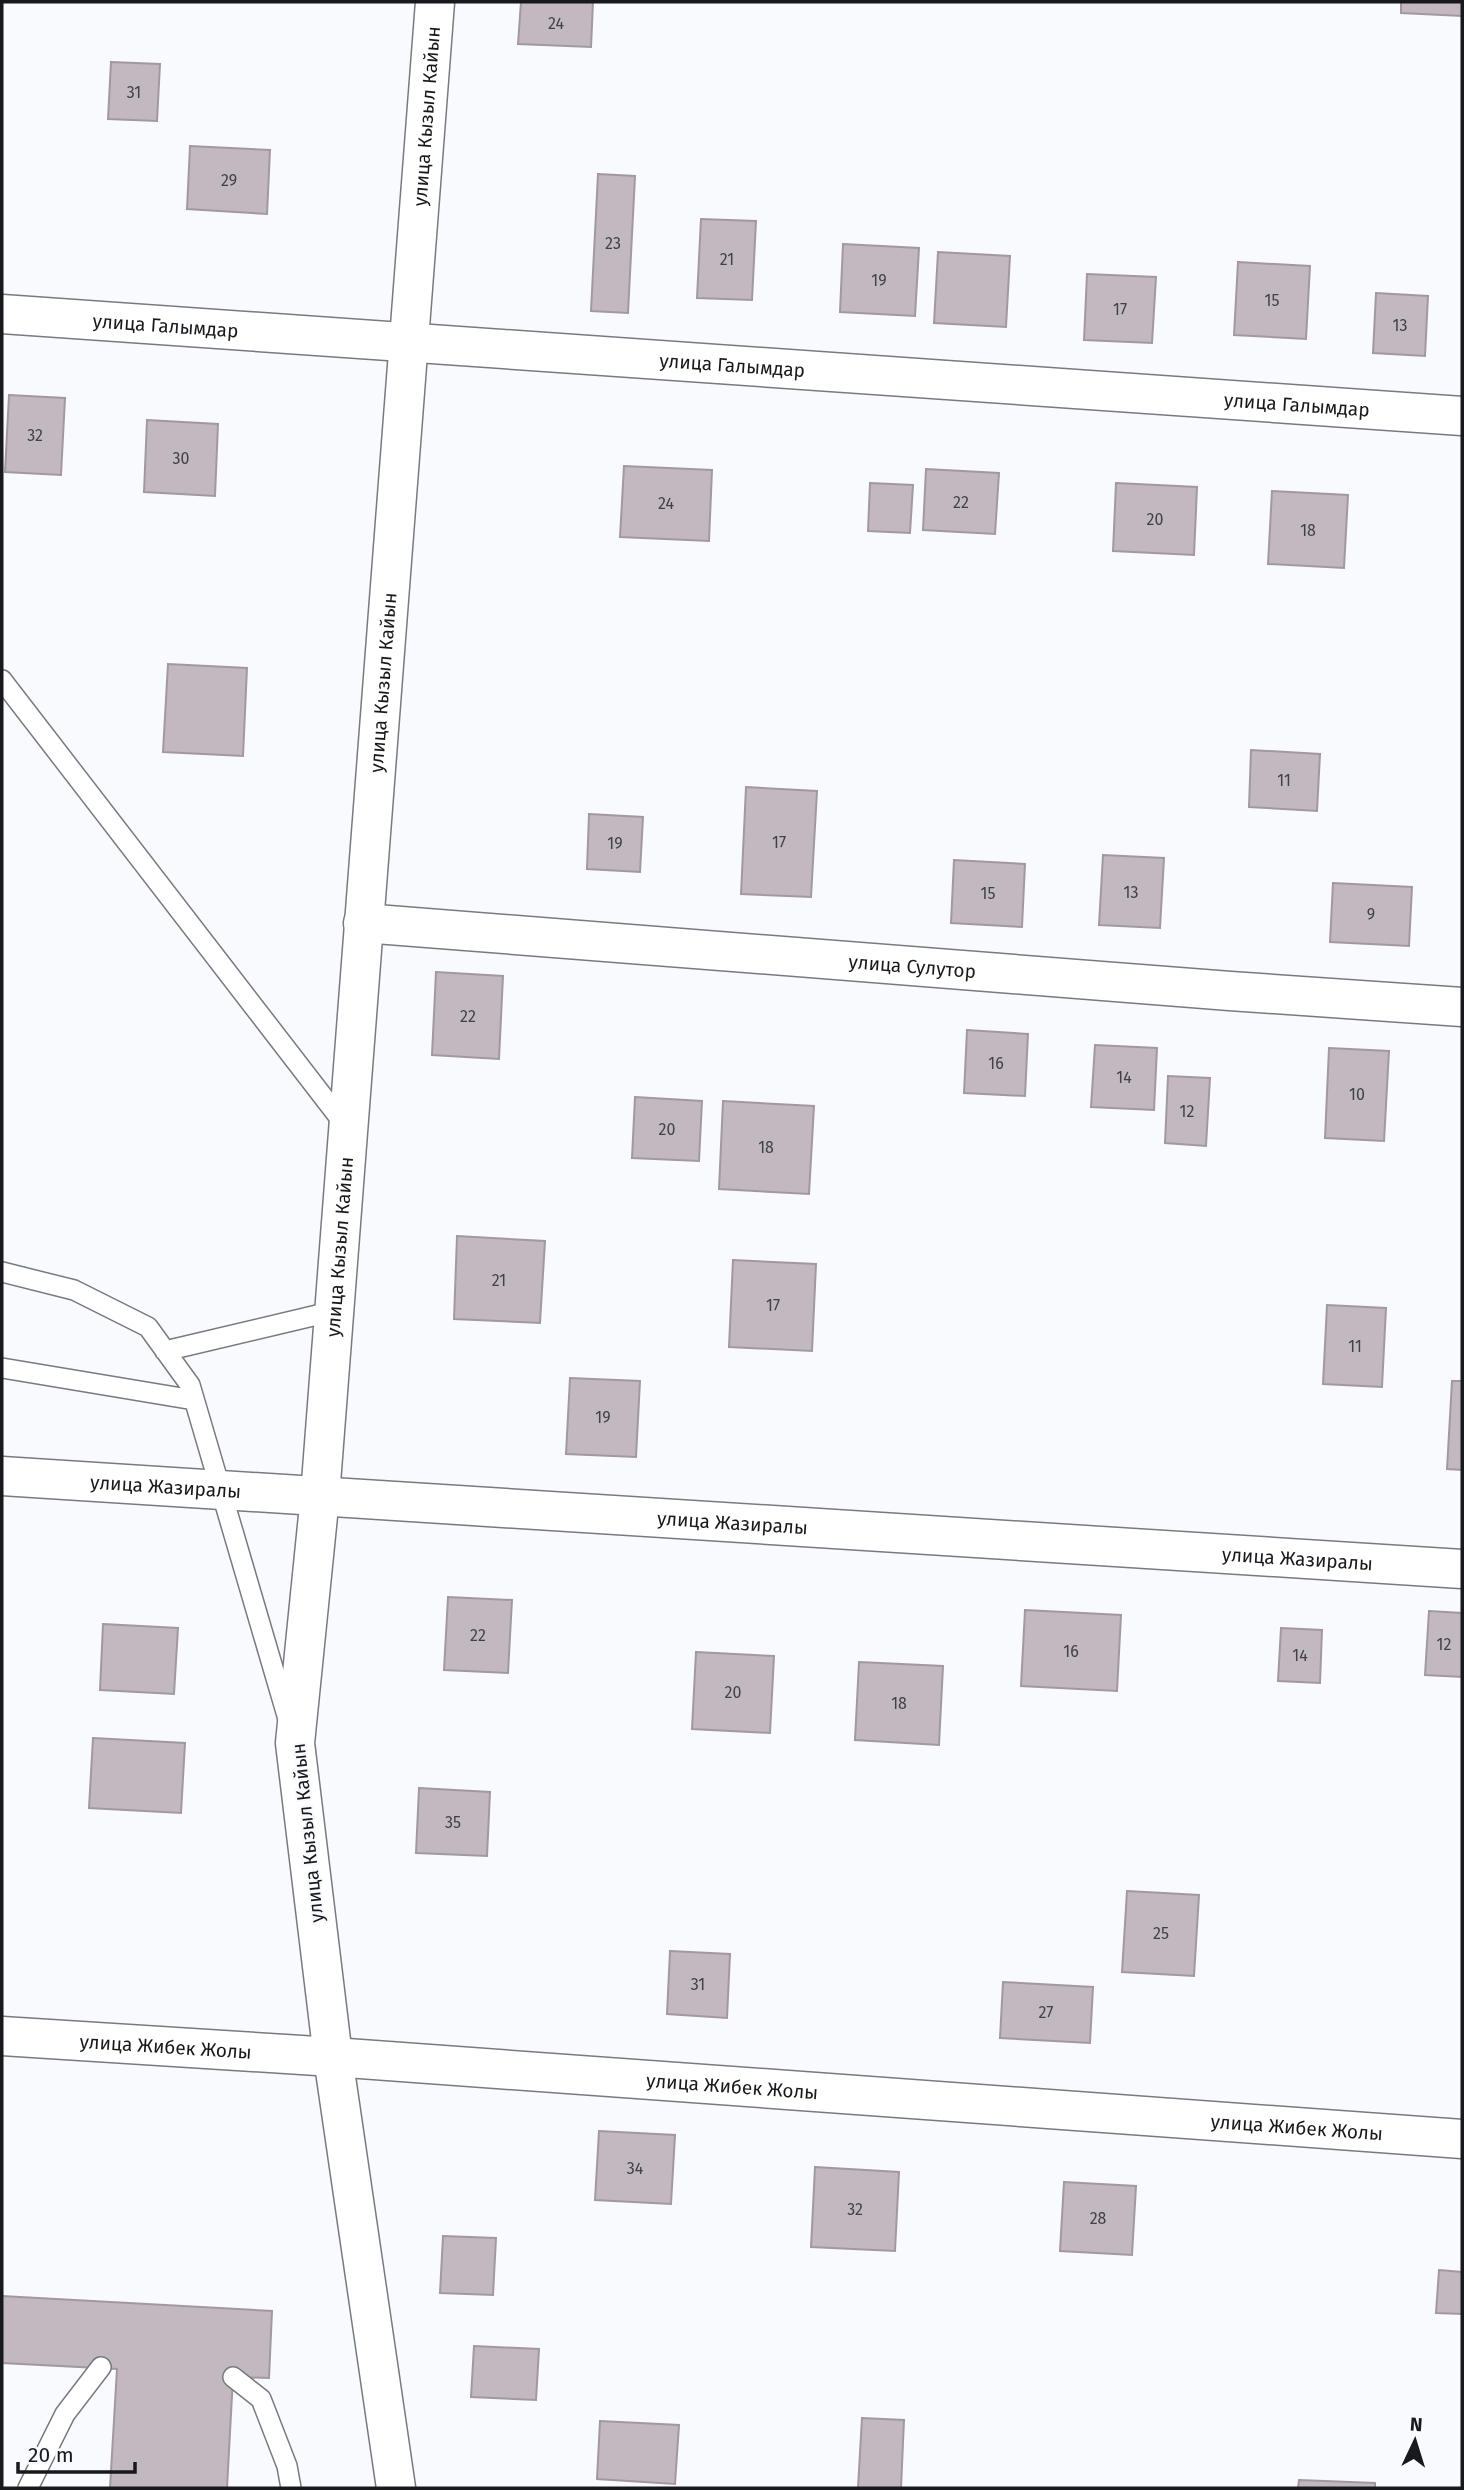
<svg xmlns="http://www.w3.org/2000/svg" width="1464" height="2490" viewBox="0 0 1464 2490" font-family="'Fira Sans',sans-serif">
	<rect width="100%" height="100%" fill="#f9fafe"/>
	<path fill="#c1b8c0" stroke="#a299a0" stroke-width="2" d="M521 2H593L591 47 518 44Z
		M1401 2H1462V16L1401 13Z
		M111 62 160 64 157 121 108 119Z
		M190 146 270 150 267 214 187 209Z
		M598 174 635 176 628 313 591 311Z
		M701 219 756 221 752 300 697 298Z
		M843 244 919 248 915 316 840 312Z
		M938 252 1010 256 1006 327 934 323Z
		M1238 262 1310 266 1306 339 1234 335Z
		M1087 274 1156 277 1152 343 1084 340Z
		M1376 293 1428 296 1425 356 1373 353Z
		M9 395 65 398 61 475 5 472Z
		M147 420 218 424 215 496 144 492Z
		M624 466 712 470 709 541 620 537Z
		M926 469 999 473 995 534 923 530Z
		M870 483 913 485 910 533 868 531Z
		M1116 483 1197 487 1194 555 1113 551Z
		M1272 491 1348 495 1344 568 1268 564Z
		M168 664 247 668 243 756 163 752Z
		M1251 750 1320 754 1317 811 1249 807Z
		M746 787 817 791 811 897 741 894Z
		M589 814 643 817 640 872 587 869Z
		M1103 855 1164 858 1160 928 1099 925Z
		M954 860 1025 864 1022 927 951 923Z
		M1333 883 1412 887 1409 946 1330 942Z
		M436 972 503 976 499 1059 432 1055Z
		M967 1030 1028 1034 1025 1096 964 1093Z
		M1095 1045 1157 1048 1154 1110 1091 1107Z
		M1329 1048 1389 1051 1384 1141 1325 1138Z
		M1168 1076 1210 1078 1206 1146 1165 1143Z
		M635 1097 702 1101 699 1161 632 1158Z
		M723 1101 814 1106 809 1194 719 1189Z
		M457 1236 545 1241 540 1323 454 1319Z
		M733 1260 816 1264 812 1351 729 1347Z
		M1327 1305 1386 1308 1382 1387 1323 1384Z
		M570 1378 640 1381 636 1457 566 1454Z
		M1452 1381H1462V1470L1447 1469Z
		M448 1597 512 1600 508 1673 444 1670Z
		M1025 1610 1121 1615 1117 1691 1021 1686Z
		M1429 1611 1462 1613V1677L1425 1675Z
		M103 1624 178 1628 174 1694 100 1690Z
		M1281 1628 1322 1630 1320 1683 1278 1681Z
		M696 1652 774 1656 770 1733 692 1729Z
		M859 1662 943 1666 939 1745 855 1740Z
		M93 1738 185 1743 181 1813 89 1808Z
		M419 1788 490 1792 487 1856 416 1853Z
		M1127 1891 1199 1895 1194 1976 1122 1972Z
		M670 1951 730 1954 727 2018 667 2014Z
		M1003 1982 1093 1987 1090 2043 1000 2038Z
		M599 2131 675 2135 671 2204 595 2200Z
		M815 2167 899 2172 895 2251 811 2247Z
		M1064 2182 1136 2186 1132 2255 1060 2251Z
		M443 2236 496 2238 493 2295 440 2293Z
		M1439 2270 1462 2272V2314L1436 2313Z
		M2 2296 272 2311 269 2378 233 2377 227 2488H110L117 2369 2 2363Z
		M474 2346 539 2349 536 2400 471 2397Z
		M862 2418 904 2420 901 2488H858Z
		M600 2421 679 2425 675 2484 597 2479Z
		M1299 2480 1375 2483V2488H1298Z"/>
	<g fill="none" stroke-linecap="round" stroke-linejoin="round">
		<g stroke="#787a83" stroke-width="22">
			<path id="service" d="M2 680 345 1125
				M2 1272 74 1290 148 1327 190 1385 288 1719
				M165 1351 334 1311
				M2 1368 194 1400
				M233 2377 261 2399 287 2466 291 2488
				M28 2488 65 2414 101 2367"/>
		</g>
		<g stroke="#787a83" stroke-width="41">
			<g id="minor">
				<path id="s1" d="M2 314 1462 416"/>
				<path id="s2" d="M363 923 1230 991 1462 1007"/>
				<path id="s3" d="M2 1476 1462 1569"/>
				<path id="s4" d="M2 2036 333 2057 1462 2139"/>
				<path id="s5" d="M396 2488 333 2057 295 1743 320 1496 435 2"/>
			</g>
		</g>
		<use href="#service" stroke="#fff" stroke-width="19"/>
		<use href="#minor" stroke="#fff" stroke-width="38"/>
	</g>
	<g text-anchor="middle" stroke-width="5" stroke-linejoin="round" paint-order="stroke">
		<g font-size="16" fill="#424146">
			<text x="556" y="29">24</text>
			<text x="134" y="98">31</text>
			<text x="229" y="186">29</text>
			<text x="613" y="249">23</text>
			<text x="727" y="265">21</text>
			<text x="879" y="286">19</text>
			<text x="1272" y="306">15</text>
			<text x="1120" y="315">17</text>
			<text x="1400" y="331">13</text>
			<text x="35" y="441">32</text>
			<text x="181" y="464">30</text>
			<text x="961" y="508">22</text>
			<text x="666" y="509">24</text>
			<text x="1155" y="525">20</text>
			<text x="1308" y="536">18</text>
			<text x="1284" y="786">11</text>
			<text x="779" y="848">17</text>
			<text x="615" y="849">19</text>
			<text x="1131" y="898">13</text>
			<text x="988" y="899">15</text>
			<text x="1371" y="920">9</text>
			<text x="468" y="1022">22</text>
			<text x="996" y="1069">16</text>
			<text x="1124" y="1083">14</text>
			<text x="1357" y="1100">10</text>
			<text x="1187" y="1117">12</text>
			<text x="667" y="1135">20</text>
			<text x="766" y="1153">18</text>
			<text x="499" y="1286">21</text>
			<text x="773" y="1311">17</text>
			<text x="1355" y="1352">11</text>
			<text x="603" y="1423">19</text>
			<text x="478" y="1641">22</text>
			<text x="1444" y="1650">12</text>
			<text x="1071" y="1657">16</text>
			<text x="1300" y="1661">14</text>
			<text x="733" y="1698">20</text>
			<text x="899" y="1709">18</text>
			<text x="453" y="1828">35</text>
			<text x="1161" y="1939">25</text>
			<text x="698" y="1990">31</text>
			<text x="1046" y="2018">27</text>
			<text x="635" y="2174">34</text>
			<text x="855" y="2215">32</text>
			<text x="1098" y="2224">28</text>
		</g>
		<g font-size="19" fill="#18191d" stroke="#f9fafe">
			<text dy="7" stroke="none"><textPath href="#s5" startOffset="2384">улица Кызыл Кайын</textPath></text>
			<text dy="7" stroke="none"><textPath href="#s1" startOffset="164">улица Галымдар</textPath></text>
			<text dy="7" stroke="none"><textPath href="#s1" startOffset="732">улица Галымдар</textPath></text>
			<text dy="7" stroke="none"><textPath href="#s1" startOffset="1298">улица Галымдар</textPath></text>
			<text dy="7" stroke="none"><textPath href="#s5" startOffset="1816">улица Кызыл Кайын</textPath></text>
			<text dy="7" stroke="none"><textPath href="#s2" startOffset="551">улица Сулутор</textPath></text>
			<text dy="7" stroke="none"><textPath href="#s5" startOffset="1250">улица Кызыл Кайын</textPath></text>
			<text dy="7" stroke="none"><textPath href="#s3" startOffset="164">улица Жазиралы</textPath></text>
			<text dy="7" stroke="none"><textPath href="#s3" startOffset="732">улица Жазиралы</textPath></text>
			<text dy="7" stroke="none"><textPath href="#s3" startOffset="1298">улица Жазиралы</textPath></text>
			<text transform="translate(307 1833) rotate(-96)" y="7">улица Кызыл Кайын</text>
			<text dy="7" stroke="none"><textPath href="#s4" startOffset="164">улица Жибек Жолы</textPath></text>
			<text dy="7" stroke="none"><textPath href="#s4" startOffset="732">улица Жибек Жолы</textPath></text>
			<text dy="7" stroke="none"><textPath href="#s4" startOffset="1298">улица Жибек Жолы</textPath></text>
		</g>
	</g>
	<rect width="1464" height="2490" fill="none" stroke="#18191d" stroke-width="7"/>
	<g transform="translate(1415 2441) rotate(4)" stroke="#f9fafe" stroke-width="5" paint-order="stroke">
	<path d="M0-5L12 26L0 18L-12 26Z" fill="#18191d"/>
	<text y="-10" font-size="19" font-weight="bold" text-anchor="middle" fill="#18191d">N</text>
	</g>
	<path d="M18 2462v10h117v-10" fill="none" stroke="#18191d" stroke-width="3.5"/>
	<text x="28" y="2462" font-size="21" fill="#18191d" stroke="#f9fafe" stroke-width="5" paint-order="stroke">20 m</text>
</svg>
